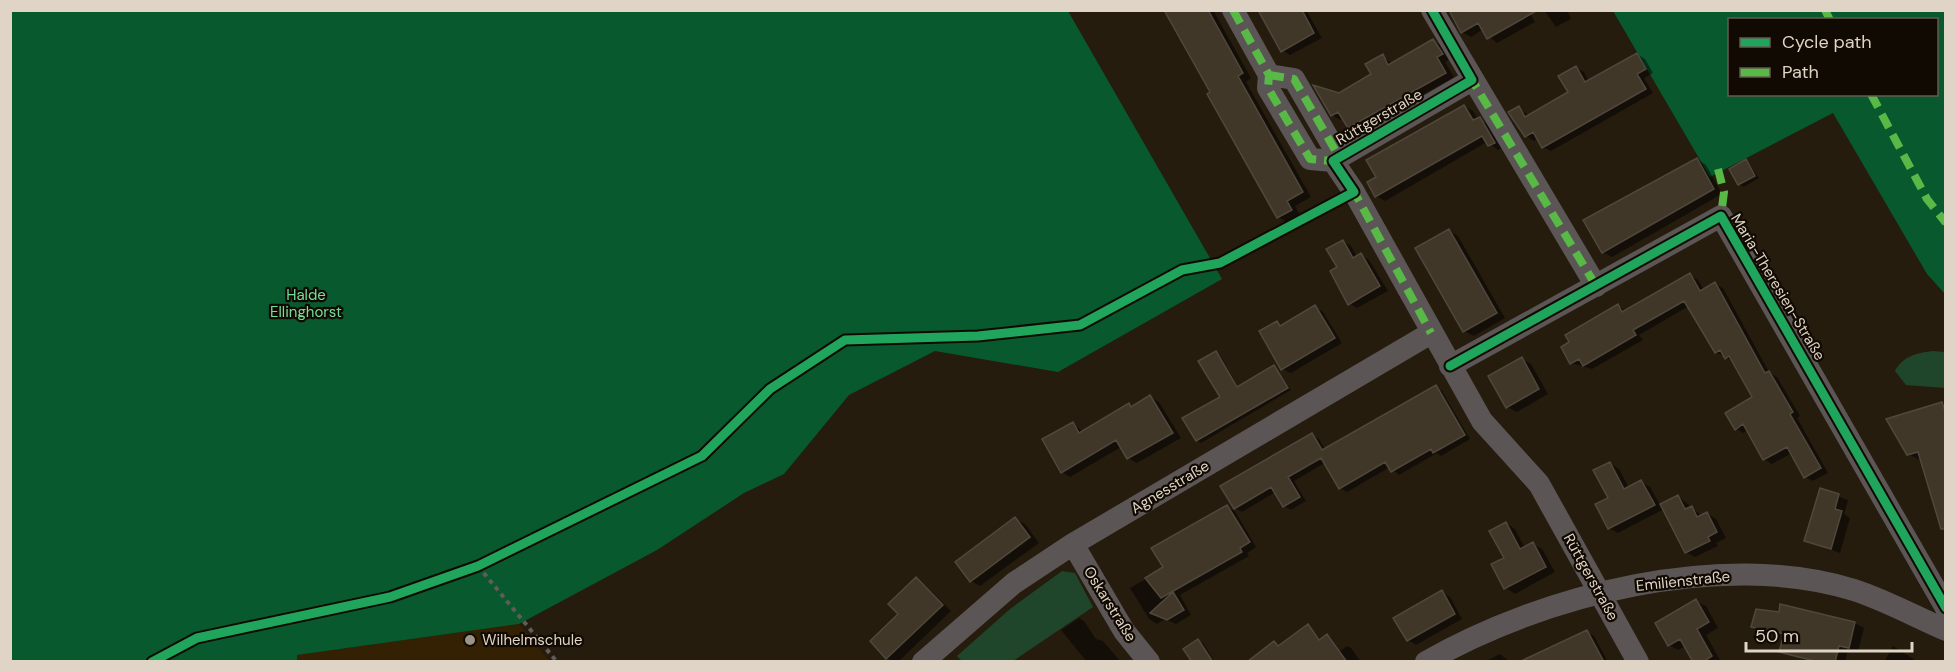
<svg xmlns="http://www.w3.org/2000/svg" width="1956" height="672" viewBox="0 0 1956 672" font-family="'DM Sans',sans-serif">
	<rect width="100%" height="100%" fill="#251c0e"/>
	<path fill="#342103" d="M519 624 549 661 297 662 296 655Z"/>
	<path fill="#1f462a" d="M1933 351 1945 352V388L1906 385 1895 371C1903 356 1917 353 1933 351Z
		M1062 571 1075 573 1093 607 1013 661H962L957 656 1010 609Z"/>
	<path fill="#08592d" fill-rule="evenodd" d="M10 11H1068L1222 279 1058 372 935 351 849 395 784 474 744 493 657 550 519 624 297 655V661H11Z
		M1613 11H1945V294L1927 274 1833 113 1710 177ZM1730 20H1936V94H1730Z"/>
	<path fill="#0007" d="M1166 10H1213L1251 78 1246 82 1311 197 1295 206 1300 215 1287 222 1278 217Z
		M1259 10H1306L1322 38 1290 55 1282 50Z
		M1528 10 1535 22 1497 43 1482 30 1471 37 1462 32 1455 18Z
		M1544 10H1567L1571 19 1556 27Z
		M1433 41 1441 45 1450 59 1445 62 1454 77 1357 132 1349 127 1344 117 1340 120 1332 115 1339 94 1373 75 1383 56 1392 64Z
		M1637 54 1645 59 1653 73 1644 78 1653 93 1551 151 1543 147 1538 138 1534 141 1526 136 1519 108 1529 116 1570 92 1576 68 1584 72 1589 82Z
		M1464 106 1473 111 1478 120 1488 124 1503 147 1498 150 1487 142 1385 201 1376 196 1378 177Z
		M1697 159 1706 165 1722 194 1612 257 1603 252Z
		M1746 160 1759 178 1744 187 1739 184Z
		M1449 230 1458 236 1505 318 1474 336 1464 331Z
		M1343 241 1351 246 1357 257 1361 255 1369 260 1388 291 1357 308 1349 303 1339 267Z
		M1690 275 1698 280 1704 290 1715 284 1723 288 1769 372 1777 377 1800 416 1797 418 1828 473 1813 481 1805 477 1792 453 1772 464 1764 459 1748 430 1743 433 1736 428 1754 398 1734 362 1716 352 1689 306 1639 335 1643 340 1592 369 1571 363 1618 306 1626 311Z
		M1315 307 1323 312 1342 343 1291 373 1282 369 1277 323 1283 326Z
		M1216 353 1220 355 1239 388 1274 366 1291 390 1201 443 1197 440 1222 398Z
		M1522 359 1531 364 1548 394 1517 412 1507 407Z
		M1436 387 1442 391 1470 439 1441 456 1437 453 1399 475 1390 467 1347 492 1340 488 1325 463 1294 481 1306 501 1291 510 1284 506 1276 492 1242 512 1235 508 1312 435 1319 439 1325 449Z
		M1150 397 1159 402 1181 438 1137 463 1128 458 1121 447 1070 477 1062 472 1073 423 1083 432 1129 405 1133 407Z
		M1941 403 1946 406V506L1922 461 1908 454Z
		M1610 463 1619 469 1629 488 1641 482 1650 487 1660 505 1678 496 1702 516 1707 513 1716 519 1726 538 1716 543 1718 546 1695 557 1686 552 1664 509 1618 533 1609 528Z
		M1821 490 1848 500 1844 514 1850 518 1840 553 1806 540Z
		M1227 507 1235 511 1256 547 1247 553 1249 556 1180 595 1191 615 1176 624 1165 619 1157 624 1149 619 1130 588 1165 568Z
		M1015 519 1025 524 1039 543 980 586 971 581Z
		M1506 523 1515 529 1525 548 1533 544 1542 549 1555 572 1515 594 1506 588 1493 565 1506 559Z
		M916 579 925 585 951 611 898 662H894L887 658 900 615Z
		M1442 592 1450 597 1462 619 1416 645 1408 640Z
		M1696 601 1706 606 1718 628 1706 635 1721 662H1695L1686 646 1678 650 1669 645Z
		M1782 606 1855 623 1864 628 1858 652 1848 650 1845 662H1811L1781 651 1785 636 1753 626 1780 614Z
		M1079 618 1084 621 1096 639 1103 641 1121 662H1087L1061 630Z
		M1308 626 1321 640 1327 636 1331 638 1340 651 1347 646 1351 648 1361 662H1266L1274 643 1279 647Z
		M1587 632 1594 636 1608 662H1572Z
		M1198 641 1203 643 1215 662H1194Z
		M1893 646 1901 651 1918 662H1884Z
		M1500 654 1510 662H1484Z"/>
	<path fill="#403729" stroke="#50483d" stroke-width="1.5" d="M1164 10H1208L1243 73 1238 76 1303 192 1287 201 1292 210 1277 218 1207 94 1210 92Z
		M1258 10H1302L1314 33 1281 52Z
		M1449 10H1538L1487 39 1478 23 1461 33Z
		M1433 39 1443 54 1437 57 1446 73 1348 128 1338 112 1331 116 1313 85 1339 93 1371 74 1365 64 1383 54 1388 65Z
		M1637 53 1646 69 1637 74 1646 89 1542 148 1533 132 1525 137 1508 112 1519 106 1525 117 1568 92 1558 76 1576 66 1585 82Z
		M1464 105 1473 120 1480 117 1495 143 1488 146 1482 136 1375 197 1367 182 1376 177 1366 160Z
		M1697 158 1714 189 1602 253 1583 220Z
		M1746 159 1755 176 1738 185 1729 169Z
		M1449 229 1497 313 1463 332 1415 248Z
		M1343 240 1353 258 1361 253 1380 286 1348 305 1330 271 1337 267 1326 249Z
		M1690 273 1700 291 1715 282 1765 373 1769 371 1793 412 1790 414 1821 468 1804 478 1787 447 1763 460 1743 424 1735 430 1725 413 1752 397 1729 356 1725 359 1720 350 1715 353 1684 301 1633 330 1636 335 1583 366 1579 359 1570 364 1561 347 1569 342 1565 335 1618 304 1622 312Z
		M1315 305 1335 338 1281 370 1259 331 1277 321 1280 326Z
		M1216 351 1237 387 1274 365 1288 388 1196 441 1182 418 1220 397 1198 361Z
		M1522 357 1539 389 1506 408 1488 376Z
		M1436 385 1465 435 1433 453 1431 449 1391 472 1385 462 1339 489 1321 458 1288 477 1300 497 1283 507 1271 487 1234 509 1220 486 1312 433 1322 450Z
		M1150 395 1173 433 1127 459 1116 440 1061 473 1042 439 1073 422 1079 433 1129 403 1131 407Z
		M1942 402 1946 414V529H1941L1918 452 1907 455 1886 419Z
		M1610 462 1624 489 1641 480 1655 505 1608 529 1595 504 1608 498 1593 470Z
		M1820 488 1839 494 1835 509 1842 511 1831 549 1804 541Z
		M1678 495 1685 509 1692 506 1697 517 1707 512 1717 532 1708 537 1710 541 1685 553 1660 504Z
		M1227 505 1250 542 1240 548 1242 552 1161 598 1145 578 1163 567 1151 548Z
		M1015 517 1030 537 970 582 955 562Z
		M1506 522 1520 549 1533 542 1546 567 1504 589 1491 564 1504 558 1489 531Z
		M916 577 943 605 886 659 870 641 898 614 888 604Z
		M1442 590 1455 614 1407 641 1393 618Z
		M1173 592 1184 610 1167 620 1150 613Z
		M1696 599 1709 622 1697 629 1712 656 1703 662H1693L1680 639 1668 646 1655 623Z
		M1780 604 1855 622 1849 648 1839 646 1835 662H1818L1779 652 1784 634 1751 627 1756 609 1779 612Z
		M1308 624 1319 640 1327 634 1347 662H1247L1274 641 1278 646Z
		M1587 630 1604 662H1519Z
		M1198 639 1213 662H1192L1183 649Z"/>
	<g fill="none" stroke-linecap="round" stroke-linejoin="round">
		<path stroke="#615c57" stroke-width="4" stroke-dasharray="4.5 4.5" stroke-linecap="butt" d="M478 566 557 662"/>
		<path stroke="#5b5655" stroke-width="22" d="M1233 10 1269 75 1268 88 1310 159 1333 161 1472 80
			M1432 10 1596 286
			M1269 75 1294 79 1335 150 1333 161 1354 192 1482 421 1539 484 1638 662
			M1450 366 1721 216 1946 608
			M1073 544 1124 631 1149 662
			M923 662 1014 583 1073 544 1431 333
			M1426 662C1542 595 1722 549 1854 590 1885 600 1916 617 1946 630"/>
		<path stroke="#58b947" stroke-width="8" stroke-dasharray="15 8" stroke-linecap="butt" d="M1233 10 1269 75 1268 88 1310 159 1333 161 1337 158
			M1825 10 1830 20
			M1269 75 1294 79 1335 150V163
			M1469 75 1596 286
			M1871 94 1927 199 1946 223
			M1718 169 1724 192 1721 216
			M1352 188 1431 333"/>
		<g stroke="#110a02" stroke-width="13">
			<path id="cycleway" d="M1450 366 1721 216 1946 608
				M152 662 197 638 390 597 478 566 702 456 770 389 845 340 978 336 1080 325 1182 270 1220 263 1354 192 1333 161 1472 80 1432 10"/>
		</g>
		<use href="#cycleway" stroke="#20a55d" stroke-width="9"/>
	</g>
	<circle fill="#9e9486" stroke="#110a02" stroke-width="2" cx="470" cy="640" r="6"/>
	<g text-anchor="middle" stroke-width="4.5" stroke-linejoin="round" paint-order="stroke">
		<g font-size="15" fill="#dfd4c6" stroke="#110a02">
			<text transform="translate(1379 117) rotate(-30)" y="5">Rüttgerstraße</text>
			<text transform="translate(1778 287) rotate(59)" y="5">Maria-Theresien-Straße</text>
			<text transform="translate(1170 487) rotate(-31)" y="5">Agnesstraße</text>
			<text transform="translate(1591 577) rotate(61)" y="5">Rüttgerstraße</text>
			<text transform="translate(1683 581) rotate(-6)" y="5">Emilienstraße</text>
			<text transform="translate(1110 604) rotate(58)" y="5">Oskarstraße</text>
		</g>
		<g font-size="15" fill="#75df98" stroke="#110a02">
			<text x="306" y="300">Halde<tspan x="306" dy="17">Ellinghorst</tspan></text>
		</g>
		<g font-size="15" fill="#dfd4c6" stroke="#110a02" text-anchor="start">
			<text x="482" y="645">Wilhelmschule</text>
		</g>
	</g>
	<rect width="1956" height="672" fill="none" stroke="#dfd4c6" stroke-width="24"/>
	<rect x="1728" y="18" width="210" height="78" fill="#110a02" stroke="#635b50" stroke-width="1.5"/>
	<rect x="1740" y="38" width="30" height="9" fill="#20a55d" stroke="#635b50" stroke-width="1.5"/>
	<text x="1782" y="48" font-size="18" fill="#dfd4c6">Cycle path</text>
	<rect x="1740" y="68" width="30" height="9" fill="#58b947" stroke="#635b50" stroke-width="1.5"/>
	<text x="1782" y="78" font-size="18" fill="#dfd4c6">Path</text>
	<path d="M1746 642v9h166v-9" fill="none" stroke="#dfd4c6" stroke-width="3"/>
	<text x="1755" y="642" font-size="18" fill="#dfd4c6" stroke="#110a02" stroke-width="4.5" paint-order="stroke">50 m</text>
</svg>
